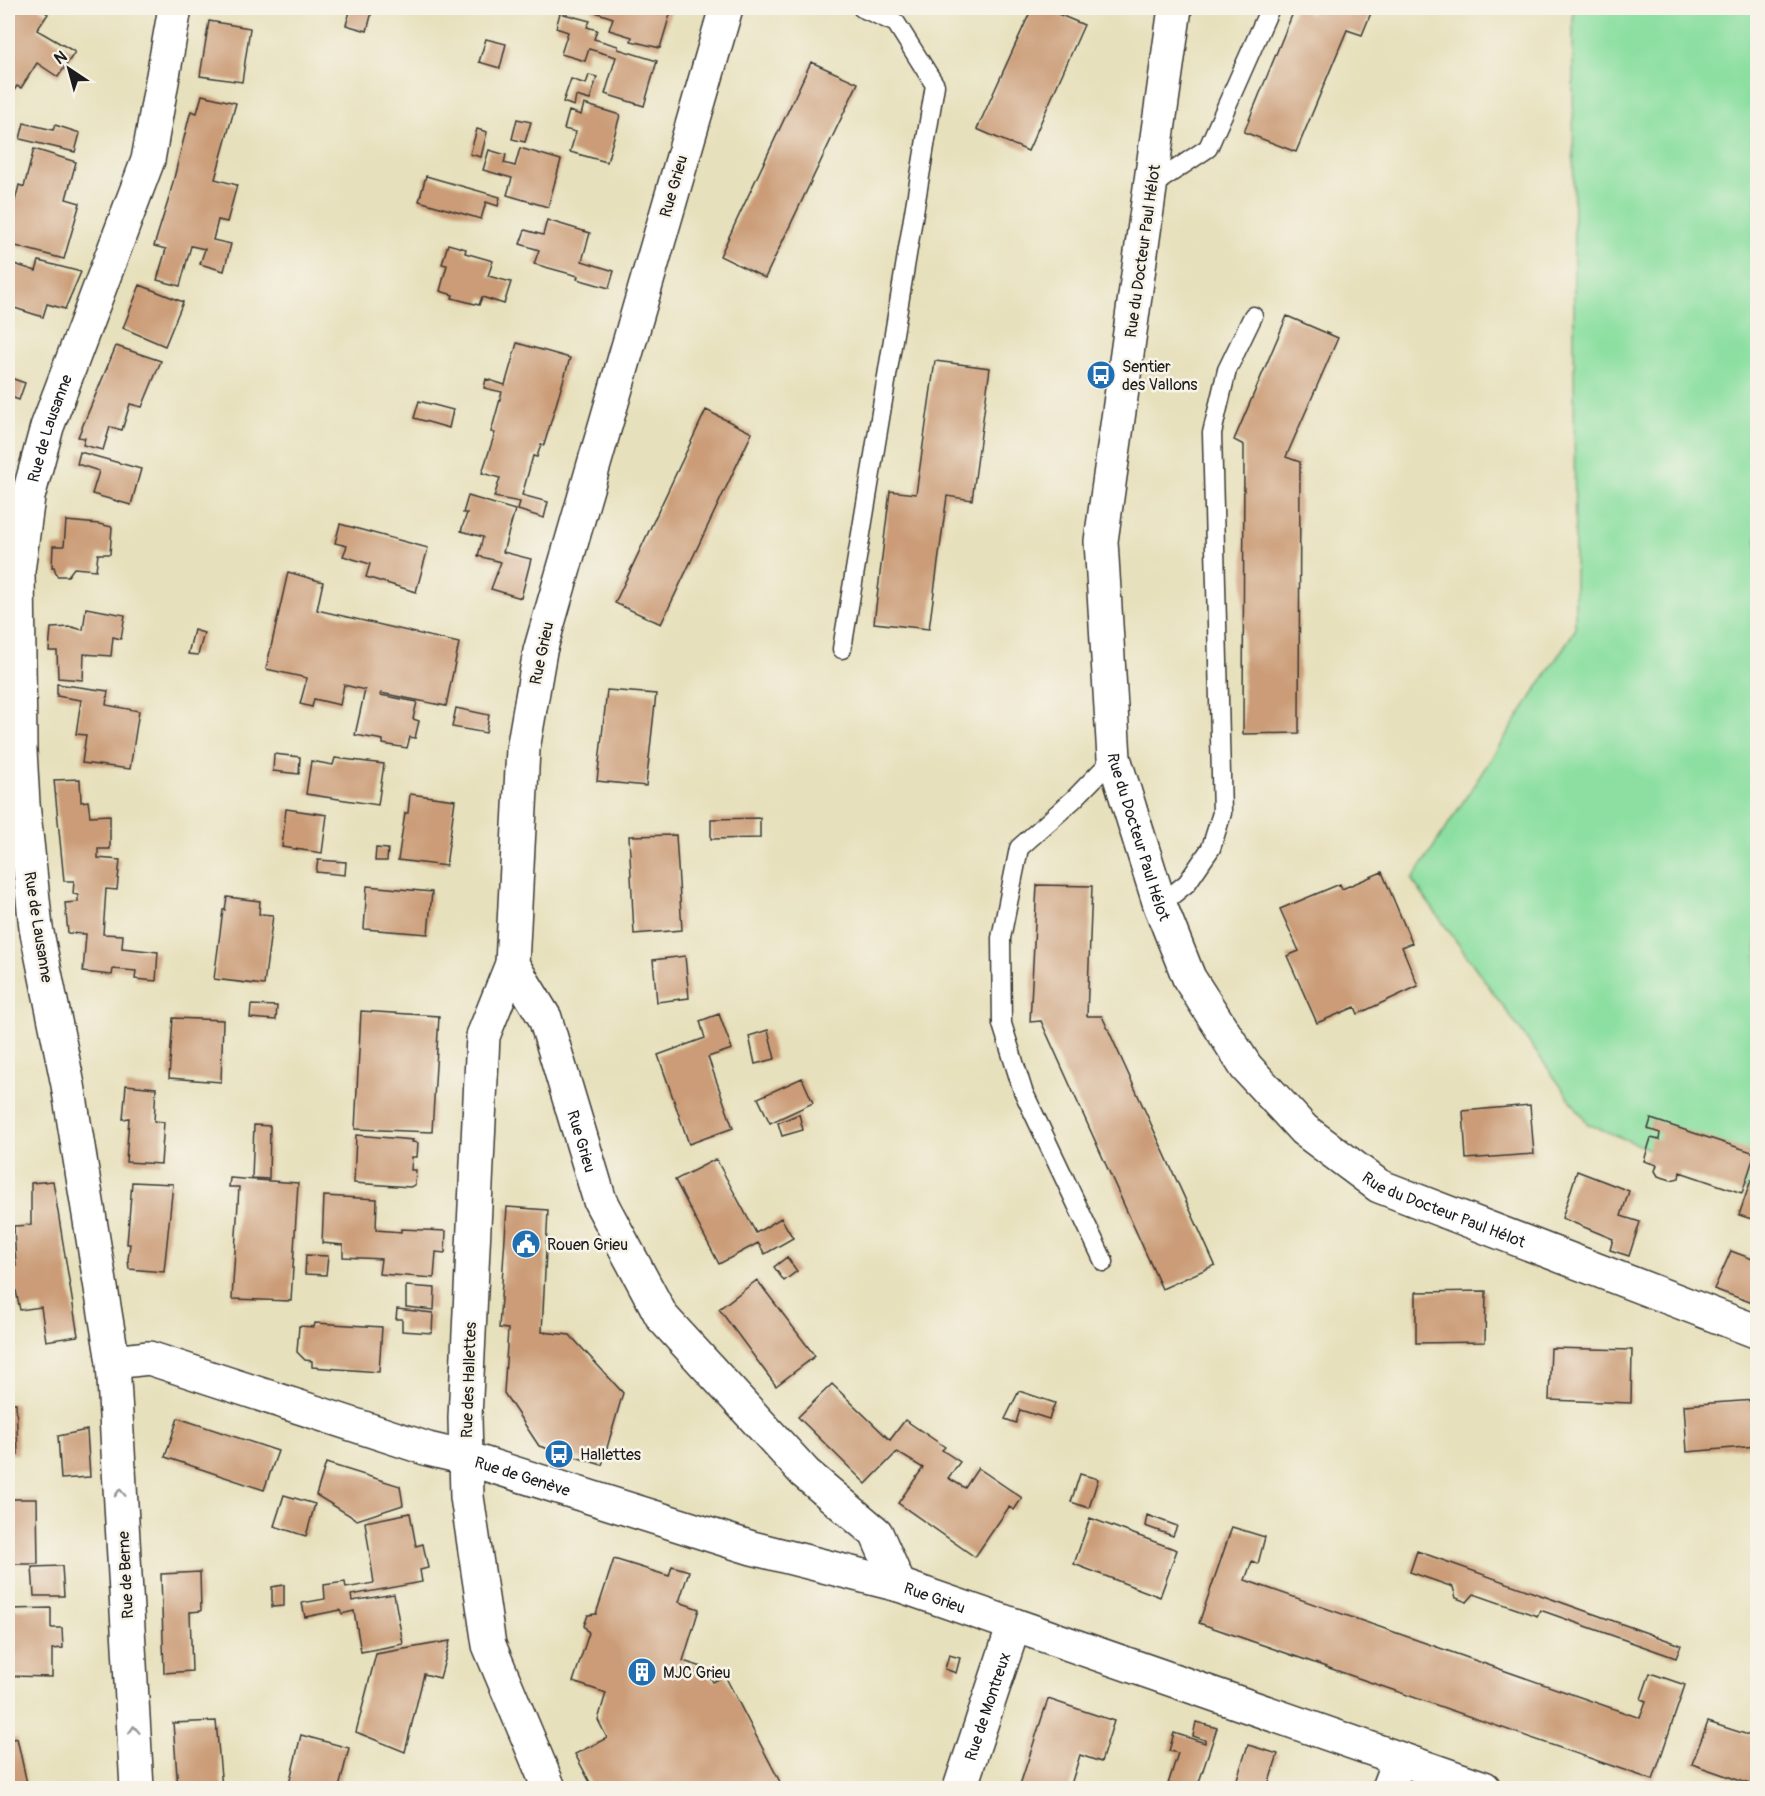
<svg xmlns="http://www.w3.org/2000/svg" width="1765" height="1796" viewBox="0 0 1765 1796" font-family="Pangolin,sans-serif">
	<rect width="100%" height="100%" fill="#f7f3e8"/>
	<filter id="ink" filterUnits="userSpaceOnUse"><feTurbulence type="fractalNoise" baseFrequency=".0167" numOctaves="2"/><feDisplacementMap in="SourceGraphic" scale="12" xChannelSelector="R" yChannelSelector="G"/><feConvolveMatrix kernelMatrix="1 2 1 2 8 2 1 2 1" color-interpolation-filters="sRGB"/></filter>
	<filter id="wash" filterUnits="userSpaceOnUse"><feTurbulence type="fractalNoise" baseFrequency=".008" numOctaves="4" result="noise"/><feDisplacementMap in="SourceGraphic" scale="24" xChannelSelector="R" yChannelSelector="G"/><feGaussianBlur stdDeviation="1.35" result="paint"/><feColorMatrix in="noise" values="0 0 0 0 0 0 0 0 0 0 0 0 0 0 0 0 0 1.4 0 .05"/><feComposite in="paint" operator="in"/></filter>
	<g filter="url(#wash)">
		<rect width="100%" height="100%" fill="#e7e0bc"/>
		<path fill="#8cdfa1" stroke="#547e5e" stroke-width="1.5" d="M1573 8H1757V1194L1588 1124 1412 880 1575 630Z"/>
		<g id="blocks">
			<path fill="#cb9c77" d="M8 8H39L48 14 37 30 75 52 58 77 37 63 21 88 17 86 8 99Z
				M351 8H373L367 31 346 25Z
				M593 8H672L660 48 631 41 632 37 609 30 613 18 592 11Z
				M1032 8H1044L1084 25 1028 151 977 129Z
				M1295 8 1311 14 1314 8H1373L1362 35 1347 30 1296 152 1244 132Z
				M560 13 590 21 587 27 597 30 594 39 618 46V49L657 61 644 106 605 94 616 57 589 49 585 61 561 54 568 32 556 28Z
				M209 21 250 28 242 82 200 76Z
				M486 39 506 44 500 68 479 62Z
				M811 62 858 83 765 278 720 256Z
				M589 75 597 77 590 100 576 96 574 106 563 102 571 79 586 84Z
				M202 95 236 103 215 179 237 185 227 222 218 220 213 240 231 244 224 271 200 264 205 249 191 246 180 286 157 280 166 249 154 246 169 198 189 118 191 111 197 113Z
				M584 104 620 115 607 162 570 152 576 132 564 129 569 111 581 115Z
				M517 119 531 122 525 142 512 139Z
				M24 123 53 130 55 125 80 133 75 152 20 139Z
				M477 129 487 132 481 157 470 154Z
				M520 148 561 160 548 207 507 195 512 178 483 170 489 150 506 155 504 163 515 166Z
				M34 149 76 162 66 199 80 203 64 259 8 244V198L15 201 19 185 24 187Z
				M426 176 500 197 498 206 486 202 481 219 419 201Z
				M547 220 590 233 582 261 614 271 609 288 577 279 578 276 534 264 539 250 520 244 525 230 543 235Z
				M448 244 466 249 465 253 493 261 488 276 511 282 504 304 482 297 479 305 452 298 453 295 440 291 447 265 442 264Z
				M39 261 81 272 65 309 47 304 43 317 8 306V262L36 271Z
				M140 285 183 302 165 346 123 328Z
				M1287 316 1338 338 1286 457 1300 462 1299 733 1243 734 1244 445 1234 440Z
				M517 343 570 358 544 445 541 444 537 457 533 456 522 495 548 502 544 518 518 510 520 502 494 497 500 478 482 473 495 433 491 432 502 392 484 388 486 379 505 385Z
				M116 346 161 361 142 407 130 404 122 430 110 427 103 450 83 445 85 438 78 437Z
				M935 361 990 368 972 500 947 496 929 629 874 623 890 491 916 494Z
				M8 377 25 383 19 400 8 396Z
				M419 401 453 410 449 428 414 418Z
				M706 410 752 433 661 624 615 603Z
				M80 452 141 469 131 505 92 494 99 471 77 464Z
				M468 496 515 510 503 552 531 559 521 598 491 589 501 562 478 556 483 537 461 531 467 513H463Z
				M66 521 99 524 112 527 110 554H98L96 570 74 568 68 576H57L54 567H52L53 546H64Z
				M340 524 428 548 416 592 366 577 370 564 343 556 347 546 335 543Z
				M288 572 323 582 317 610 459 643 446 706 381 693 380 695 417 702 413 719 419 721 415 738 410 737 407 748 383 744V740L355 735 365 690 344 685 340 705 314 699 312 707 300 704 307 678 266 669Z
				M86 608 125 615 121 639 113 637 111 656 84 654 83 680 58 678 57 651H49L51 628 72 627 83 630Z
				M194 630 204 633 198 655 188 654Z
				M57 684 108 691 106 705 139 711 130 769 82 763 86 735 76 734 81 700 57 696Z
				M607 690 656 694 646 786 597 781Z
				M456 708 489 715 486 733 452 727Z
				M274 754 300 757 299 774 273 771Z
				M335 758 384 764 378 805 306 794 311 761 333 765Z
				M80 779 81 802 88 801 90 816 110 815V849H98V858L120 860 117 890 106 889 103 934 123 935 122 948 158 952 156 981 135 979 136 971 113 969 112 975 83 972 86 934 68 933 65 903 78 902V895L73 894 74 881H64L54 780Z
				M410 794 455 800 446 866 398 860 405 813H408Z
				M286 809 327 815 322 853 282 847Z
				M760 818V838L711 839V819Z
				M676 835 682 930 634 934 629 836Z
				M376 848 388 849 387 861H375Z
				M318 860 346 862 345 875 316 872Z
				M1382 872 1412 943 1402 947 1418 986 1358 1014 1355 1007 1317 1023 1287 956 1299 951 1280 909 1340 884 1342 889Z
				M1037 885 1092 886 1087 1016H1102L1215 1265 1162 1289 1041 1021 1030 1022Z
				M367 886 432 892 428 934 364 929Z
				M227 897 260 901 259 914 273 915 264 985 214 979 223 910H225Z
				M685 956 689 998 657 1002 653 960Z
				M251 1005 277 1006 276 1020 250 1018Z
				M361 1011 439 1016 432 1132 355 1129Z
				M719 1014 732 1049 708 1057 733 1128 689 1144 658 1055 705 1038 700 1021Z
				M173 1018 223 1020 221 1082 169 1078Z
				M768 1030 775 1059 755 1064 749 1036Z
				M802 1078 813 1103 770 1123 758 1098Z
				M126 1085 156 1088 154 1121 164 1122 161 1164 126 1162 129 1118 123 1119Z
				M1530 1105 1534 1154 1466 1159 1463 1111Z
				M799 1114 803 1130 782 1136 778 1123Z
				M1651 1119 1755 1153 1742 1193 1680 1172 1679 1178 1671 1180 1658 1176 1655 1171 1657 1165 1644 1161 1651 1138 1659 1140 1660 1133 1648 1129Z
				M254 1125 270 1126 269 1179 252 1178Z
				M356 1135 413 1140 412 1142 418 1143 417 1157H412L411 1170H416L415 1185 410 1187 354 1183Z
				M716 1159 756 1233 781 1218 793 1238 765 1254 758 1243 719 1264 675 1180Z
				M1577 1171 1629 1191 1621 1216 1640 1222 1629 1256 1610 1250 1613 1239 1562 1218Z
				M230 1178 298 1183 291 1301 232 1299 239 1187H229Z
				M1751 1180 1758 1182V1221L1739 1215Z
				M53 1181 78 1336 46 1341 41 1307 20 1310 11 1267 16 1266 14 1226 31 1225V1183Z
				M132 1182 173 1184 164 1272 129 1269 128 1260 130 1244H127Z
				M324 1196 377 1199 376 1230 401 1232V1229L446 1231 445 1253 436 1252 434 1278 379 1274 381 1259 343 1257V1245L322 1243Z
				M507 1207 548 1210 542 1332 570 1335 623 1393 602 1465 539 1446 504 1393 508 1329 499 1328Z
				M1731 1251 1758 1261V1305L1714 1289Z
				M306 1255 328 1256 326 1275 305 1274Z
				M787 1257 797 1271 784 1281 774 1267Z
				M757 1280 815 1356 776 1386 719 1309Z
				M406 1286 435 1288 434 1310 406 1307Z
				M1486 1291 1485 1342 1416 1343V1292Z
				M397 1309 433 1313 432 1333 402 1331V1319H396Z
				M315 1323 382 1327 379 1372 312 1367V1361L305 1360 297 1352 299 1326 314 1327Z
				M1551 1348 1632 1350 1631 1403 1549 1400Z
				M832 1384 890 1440 905 1420 945 1447 942 1450 960 1462 948 1478 965 1488 978 1468 1022 1498 1014 1510 1009 1507 975 1557 898 1503 923 1468 897 1452 866 1484 798 1417Z
				M1019 1391 1055 1403 1049 1419 1020 1410 1016 1423 1005 1419Z
				M1755 1400 1757 1446 1687 1452 1684 1405Z
				M8 1403H16L18 1454H8Z
				M178 1418 278 1451 264 1490 165 1457Z
				M87 1430 90 1477 61 1479 58 1436Z
				M326 1463 400 1486 403 1505 357 1520 316 1495Z
				M1080 1474 1098 1479 1089 1508 1071 1502Z
				M284 1495 315 1504 306 1536 274 1526Z
				M8 1499H37L38 1564H8Z
				M410 1513 416 1546 423 1544 428 1568 420 1570 422 1582 351 1595 352 1601 394 1594 403 1644 361 1652 354 1611 342 1614 340 1610 305 1617 302 1603 325 1599 324 1585 345 1582 346 1588 374 1583 365 1522Z
				M1147 1515 1177 1526 1173 1536 1145 1526Z
				M1090 1518 1177 1550 1160 1597 1074 1564Z
				M1232 1527 1265 1537 1258 1564 1252 1561 1245 1580 1640 1718 1646 1701 1641 1699 1650 1673 1685 1685 1653 1780 1199 1623Z
				M1417 1551 1681 1645 1676 1658 1540 1610 1537 1616 1474 1594 1467 1602 1456 1598 1453 1587 1410 1572Z
				M614 1559 669 1576 672 1566 689 1571 679 1602 699 1609 683 1661 705 1668 713 1682 725 1676 780 1782 767 1788H593L575 1754 607 1738 598 1720 606 1693 573 1682 589 1633 584 1626 588 1615 596 1614Z
				M62 1566 64 1596H34L32 1567Z
				M200 1572 201 1611 190 1612 192 1671 164 1673 161 1574Z
				M284 1585V1606L272 1607V1587Z
				M51 1608V1628H62L63 1648 52 1649V1677L11 1676 10 1609Z
				M450 1641 440 1678 424 1674 405 1752 356 1732 376 1654Z
				M949 1655 960 1658 956 1673 945 1669Z
				M1048 1699 1114 1721 1101 1762 1080 1755 1070 1788H1019Z
				M216 1721 222 1788H178L173 1723Z
				M1196 1722 1217 1728 1197 1788 1168 1784 1178 1753 1169 1751 1174 1733 1205 1743V1740L1193 1736Z
				M1708 1722 1758 1738V1787L1692 1764Z
				M301 1735 349 1748 339 1788H288Z
				M17 1738 28 1788H8V1740Z
				M1248 1745 1278 1754 1267 1788H1234Z"/>
		</g>
	</g>
	<g filter="url(#ink)">
		<use href="#blocks" fill-opacity="0" stroke="#3a3934" stroke-width="1.5"/>
		<g fill="none" stroke-linecap="round" stroke-linejoin="round">
			<g stroke="#3a3934" stroke-width="21">
				<path id="service" d="M1151 186 1208 148 1270 8
					M842 649 935 85 896 23 862 8
					M1160 905 1187 883 1211 848 1222 813 1212 433 1227 370 1253 316
					M1104 1262 1023 1091 1002 1024 1001 938 1019 848 1074 799 1114 758"/>
			</g>
			<g stroke="#3a3934" stroke-width="36">
				<g id="minor">
					<path id="s1" d="M726 8 540 651 523 749 512 964 545 1018 600 1201 662 1317 805 1473 876 1533 899 1585"/>
					<path id="s2" d="M1175 8 1101 541 1114 758 1160 905 1189 978 1246 1067 1304 1130 1379 1186 1758 1332"/>
					<path d="M512 964 483 1036 465 1418 467 1497 489 1645 549 1788"/>
					<path id="s3" d="M113 1362 149 1358 428 1449 466 1458 752 1548 899 1585 1484 1788"/>
					<path id="s4" d="M137 1788 113 1362 68 1085 36 928 23 804 20 750 18 571 28 497 47 427 148 160 175 8"/>
					<path id="s5" d="M960 1788 1014 1625"/>
					<path d="M1388 1788 1399 1759"/>
				</g>
			</g>
			<use href="#service" stroke="#fff" stroke-width="18"/>
			<use href="#minor" stroke="#fff" stroke-width="33"/>
		</g>
		<defs><path id="oneway-chevron" d="M-2-3.5L2.5 0L-2 3.5" fill="none" stroke-width="1.6" stroke-linecap="round" stroke-linejoin="round" transform="scale(1.5)"/></defs>
		<g stroke="#999">
			<use href="#oneway-chevron" transform="translate(120 1493) rotate(-93)"/>
			<use href="#oneway-chevron" transform="translate(134 1730) rotate(-93)"/>
		</g>
	</g>
	<defs>
		<g id="bus-disc" transform="scale(1.5)"><circle r="9.5" fill="#1f6fb2" stroke="#f7f3e8"/><path d="M-5-6H5V4H4V6H2V4H-2V6H-4V4H-5ZM-3.5-4V0h7V-4ZM-3.5 1.2v1.5H-2V1.2ZM2 1.2v1.5H3.5V1.2Z" fill="#fff"/></g>
		<g id="civic-disc" transform="scale(1.5)"><circle r="9.5" fill="#1f6fb2" stroke="#f7f3e8"/><path d="M-.6-6.5H3V-4.5H.6V-3L4-1V1h2V6H-6V1h2V-1L-.6-3ZM-1.2 2.5V6h2.4V2.5Z" fill="#fff"/></g>
		<g id="building-disc" transform="scale(1.5)"><circle r="9.5" fill="#1f6fb2" stroke="#f7f3e8"/><path d="M-4-6H4V6H1V3H-1V6H-4ZM-2.5-4.3h1.7v1.8h-1.7ZM.8-4.3h1.7v1.8H.8ZM-2.5-1h1.7V.8h-1.7ZM.8-1h1.7V.8H.8Z" fill="#fff"/></g>
	</defs>
	<g fill-rule="evenodd">
		<use href="#bus-disc" x="1101" y="375"/>
		<use href="#civic-disc" x="526" y="1244"/>
		<use href="#bus-disc" x="559" y="1454"/>
		<use href="#building-disc" x="642" y="1672"/>
	</g>
	<g text-anchor="middle" stroke-width="5" stroke-linejoin="round" paint-order="stroke">
		<g font-size="16" fill="#1c1c1c" stroke="#f7f3e8">
			<text transform="translate(673 186) rotate(-74)" y="6">Rue Grieu</text>
			<text transform="translate(1142 251) rotate(-82)" y="6">Rue du Docteur Paul Hélot</text>
			<text dy="6" stroke="none"><textPath href="#s4" startOffset="1372">Rue de Lausanne</textPath></text>
			<text transform="translate(541 653) rotate(-78)" y="6">Rue Grieu</text>
			<text dy="6" stroke="none"><textPath href="#s2" startOffset="838">Rue du Docteur Paul Hélot</textPath></text>
			<text transform="translate(39 927) rotate(81)" y="6">Rue de Lausanne</text>
			<text dy="6" stroke="none"><textPath href="#s1" startOffset="1176">Rue Grieu</textPath></text>
			<text dy="6" stroke="none"><textPath href="#s2" startOffset="1342">Rue du Docteur Paul Hélot</textPath></text>
			<text transform="translate(468 1380) rotate(-88)" y="6">Rue des Hallettes</text>
			<text dy="6" stroke="none"><textPath href="#s3" startOffset="428">Rue de Genève</textPath></text>
			<text transform="translate(125 1575) rotate(-93)" y="6">Rue de Berne</text>
			<text dy="6" stroke="none"><textPath href="#s3" startOffset="858">Rue Grieu</textPath></text>
			<text dy="6" stroke="none"><textPath href="#s5" startOffset="86">Rue de Montreux</textPath></text>
		</g>
		<g font-size="16" fill="#1c1c1c" stroke="#f7f3e8" text-anchor="start">
			<text x="1122" y="372">Sentier<tspan x="1122" dy="18">des Vallons</tspan></text>
			<text x="547" y="1250">Rouen Grieu</text>
			<text x="580" y="1460">Hallettes</text>
			<text x="663" y="1678">MJC Grieu</text>
		</g>
	</g>
	<rect width="1765" height="1796" fill="none" stroke="#f7f3e8" stroke-width="30"/>
	<g transform="translate(69 69) rotate(324)" stroke="#f7f3e8" stroke-width="4.5" paint-order="stroke">
	<path d="M0-4.5L10 22L0 15L-10 22Z" fill="#1c1c1c"/>
	<text y="-9" font-size="16" font-weight="bold" text-anchor="middle" fill="#1c1c1c">N</text>
	</g>
</svg>
